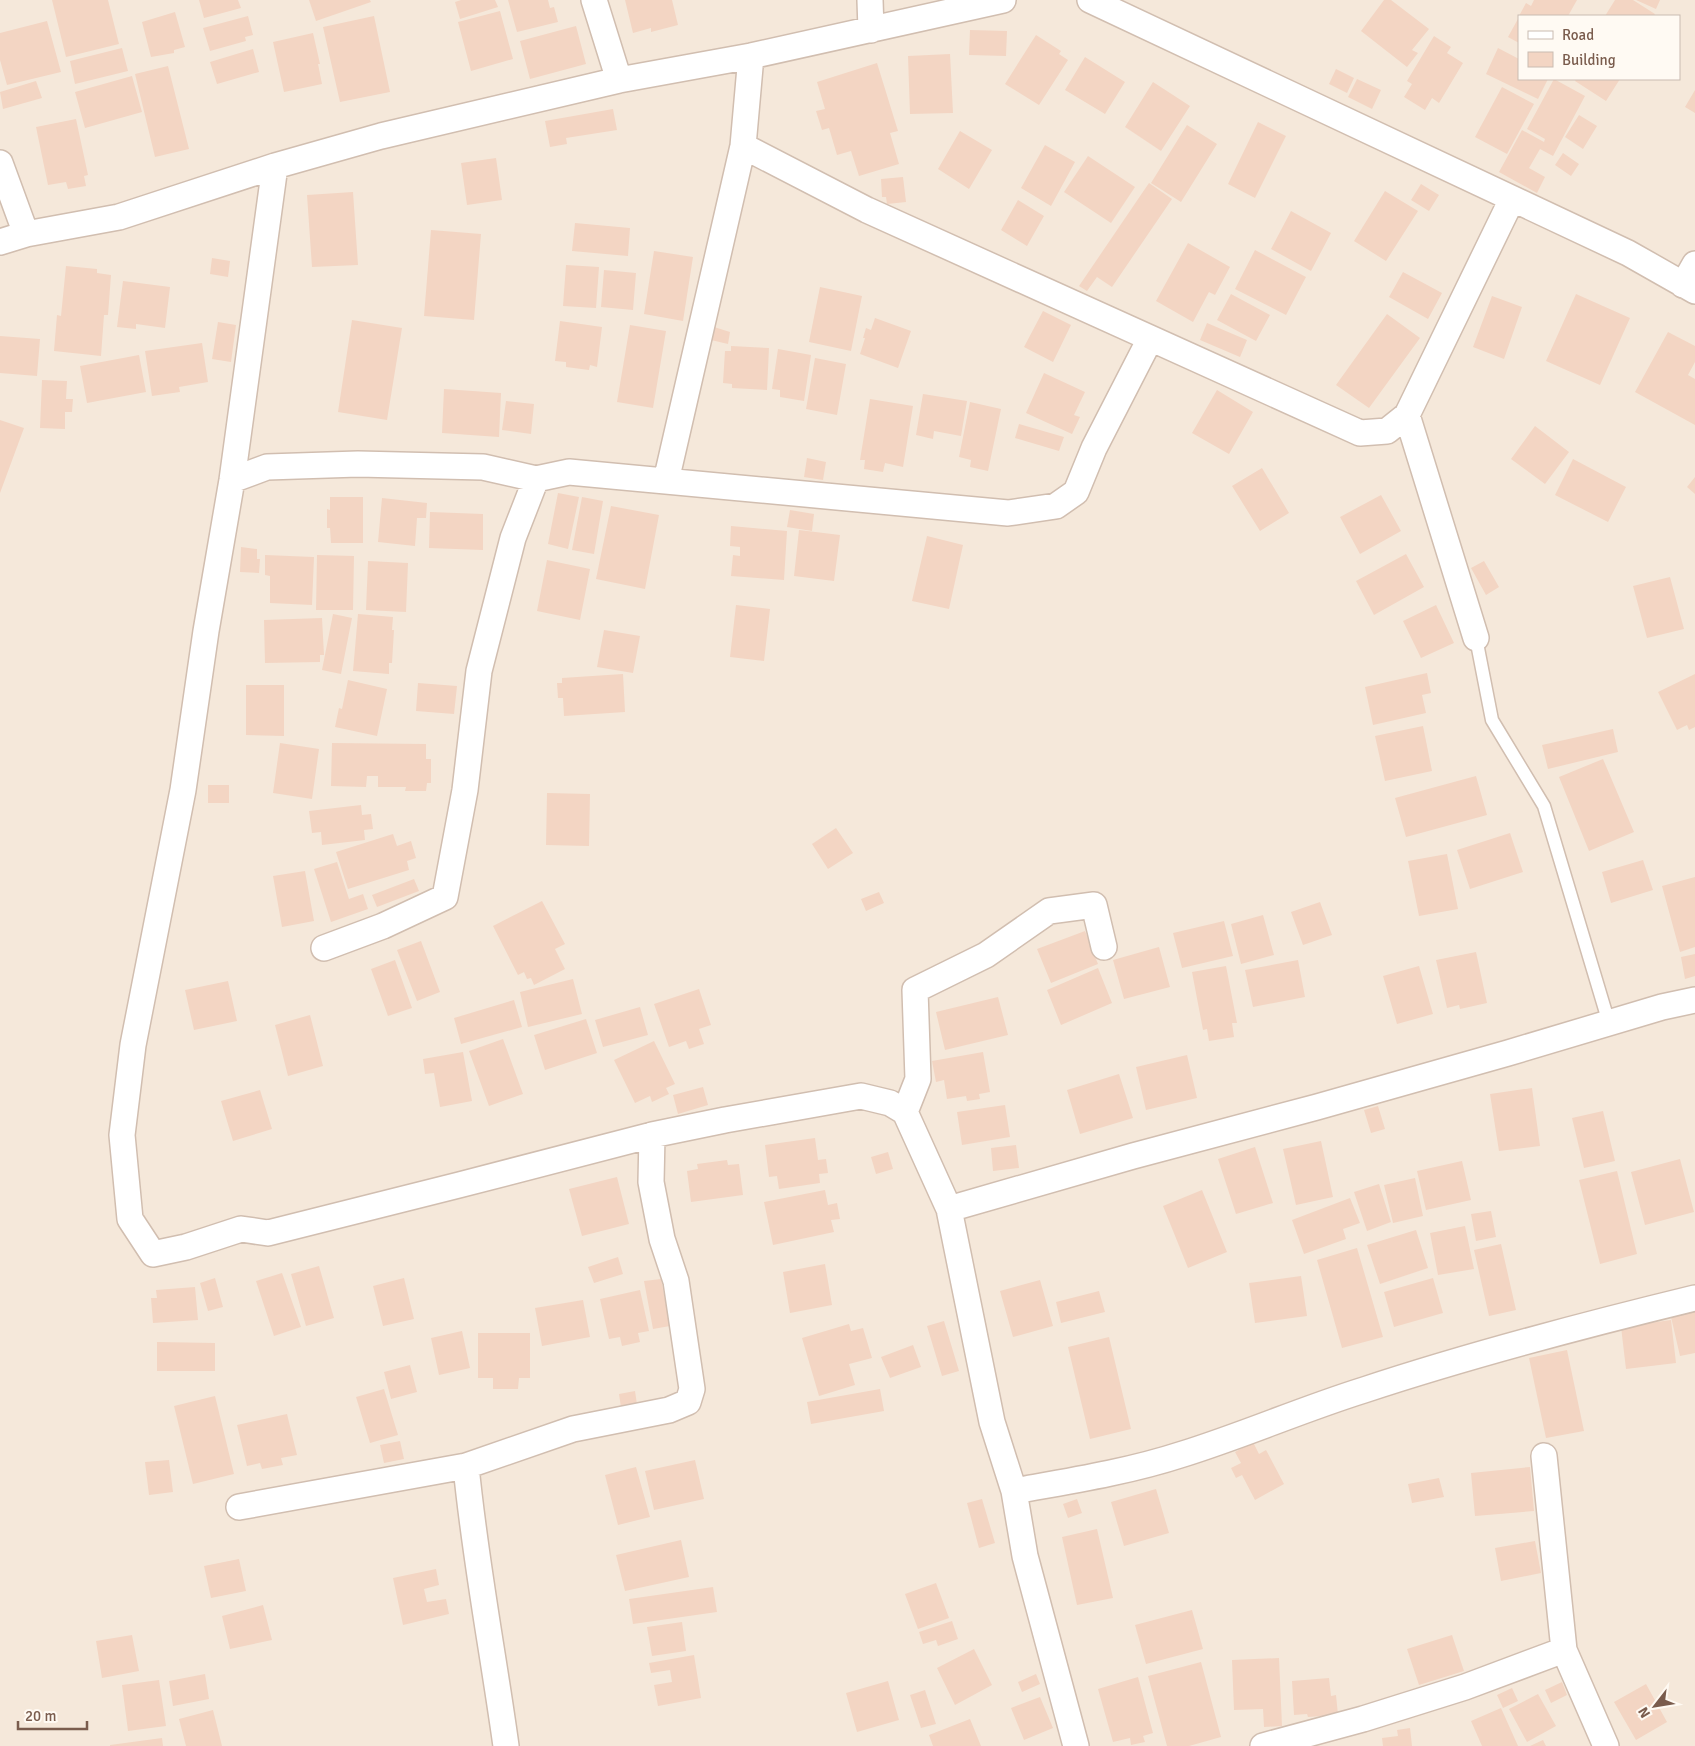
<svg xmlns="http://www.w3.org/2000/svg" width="1695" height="1746" viewBox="0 0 1695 1746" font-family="Signika,sans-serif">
	<rect width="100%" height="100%" fill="#fdf6ec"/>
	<path fill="#f5e8da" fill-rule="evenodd" d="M0 0H1695V1746H0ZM1519 16H1679V79H1519Z"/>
	<path fill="#f3d5c3" d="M52 0H108L119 44 66 57Z
		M199 0H238L241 8 204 18Z
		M309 0H370L371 2 316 21Z
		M461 0H495L498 7 460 19 455 2Z
		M508 0H548L550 8 554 7 558 22 517 32Z
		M625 0H672L678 25 651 32V28L633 33Z
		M1384 0H1391L1429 29 1412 50 1418 53 1407 67 1361 31Z
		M1534 0H1577L1568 16H1519L1526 3 1531 6Z
		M1615 0H1633L1655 14 1654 16H1605Z
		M1636 0H1660L1656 9Z
		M500 11 513 59 471 71 458 22Z
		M175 12 185 47 174 50V53L151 57 142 22Z
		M248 16 253 35 245 37 246 41 210 51 203 28Z
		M374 16 390 92 340 102 323 27Z
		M1519 17V43L1508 37Z
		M47 21 61 72 7 85 0 60V33Z
		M576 26 586 64 530 79 520 41Z
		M970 30 1007 31 1006 56 969 55Z
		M313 33 320 64H318L322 84 284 92 273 42Z
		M1036 35 1061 51 1059 54 1068 60 1039 105 1005 84Z
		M1434 36 1451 47 1447 53 1463 63 1439 103 1432 98 1425 110 1404 97 1412 84 1407 81Z
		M122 48 128 71 75 84 70 61Z
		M1498 48 1519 59V79H1548L1538 99 1486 74Z
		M253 49 259 72 217 84 210 62Z
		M950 54 953 113 910 114 908 56Z
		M1085 57 1125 82 1105 114 1065 90Z
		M877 63 898 131 890 133 899 164 859 176 851 151 837 155 829 128 822 130 816 111 825 109 817 82Z
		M168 66 189 149 155 157 135 74Z
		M1336 69 1354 78 1347 93 1329 84Z
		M132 76 142 112 85 128 75 92Z
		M1357 79 1381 90 1372 109 1348 97Z
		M1554 79 1585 96 1553 156 1540 149 1529 168 1545 177 1537 193 1499 172 1522 130 1544 142 1545 139 1527 129Z
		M1576 79H1620L1606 101 1575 81Z
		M36 81 42 98 3 109 0 92Z
		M1153 82 1190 106 1161 151 1125 127Z
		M1502 87 1534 104 1507 154 1475 137Z
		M1695 90V113L1685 107Z
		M613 109 617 130 566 138 567 144 550 147 545 121Z
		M1579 115 1597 126 1583 149 1565 137Z
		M76 119 88 175 84 176 86 186 68 189 66 182 48 185 36 127Z
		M1258 122 1286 136 1255 198 1228 184Z
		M1187 125 1217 144 1181 202 1151 183Z
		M960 131 992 150 969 189 938 169Z
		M1045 145 1075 162 1051 206 1021 188Z
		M1563 153 1579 164 1571 176 1555 165Z
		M1088 156 1135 187 1111 223 1064 192Z
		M496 158 502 200 467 205 461 163Z
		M903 177 906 202 887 204 886 197H882L881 179Z
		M1149 183 1172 199 1112 287 1097 277 1087 291 1079 286Z
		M1421 184 1439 195 1429 211 1411 200Z
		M1385 191 1418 211 1386 261 1354 241Z
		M353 192 358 265 312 267 307 195Z
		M1018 200 1044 216 1027 246 1001 230Z
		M1291 211 1331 233 1311 271 1271 249Z
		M575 223 630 228 628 256 572 251Z
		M431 230 481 234 474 320 424 316Z
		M1188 243 1230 267 1215 295 1209 292 1193 322 1156 301Z
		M1255 250 1306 277 1286 315 1235 289Z
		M654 251 693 257 683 321 644 314Z
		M212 258 230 261 228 277 210 274Z
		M566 265 599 267 596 308 563 306Z
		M66 266 97 269V273L111 275 108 315H104L101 356 54 351 57 315 61 316Z
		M604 270 636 273 633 310 601 307Z
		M1403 272 1442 293 1428 319 1389 297Z
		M123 281 170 287 165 328 136 324V329L117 327Z
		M820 287 862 296 851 351 809 342Z
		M1231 294 1270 315 1256 341 1217 320Z
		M1576 294 1630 318 1600 385 1546 361Z
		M1492 296 1522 307 1504 359 1473 347Z
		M1043 311 1071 325 1053 362 1024 347Z
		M1387 314 1420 338 1369 408 1336 385Z
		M875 318 911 331 898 368 860 354 865 338H863L866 328 871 330Z
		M352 320 402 328 387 420 338 412Z
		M560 321 602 327 597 367 590 365 589 370 566 367V362L555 361Z
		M218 322 236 325 231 362 212 359Z
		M1207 323 1247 340 1240 357 1200 340Z
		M630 325 666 331 653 408 617 402Z
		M714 327 730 332 728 344 711 340Z
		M1668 332 1695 346V362L1688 375 1695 379V425L1635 392Z
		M0 336 40 339 37 376 0 373Z
		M202 343 208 382 179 387 180 392 152 396 145 351Z
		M731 346 769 348 767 390 732 388V384L723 383 725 351H731Z
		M778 349 811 355 804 401 780 397V390L772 389Z
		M139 355 146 392 87 403 80 366Z
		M815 358 846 364 837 415 806 409Z
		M1044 373 1085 392 1074 415 1080 417 1072 434 1026 413Z
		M42 380 67 381 66 399H73L72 412H65V429L40 428Z
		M444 389 501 393 499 437 442 433Z
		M1217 390 1253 412 1229 454 1192 433Z
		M923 394 967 401 961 436 934 431 933 439 916 435Z
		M870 399 913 406 903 467 885 463 883 472 864 469 865 460H860Z
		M506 401 534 404 531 434 502 430Z
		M970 402 1001 409 988 471 970 467 971 460 959 457Z
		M0 420 24 428 0 493Z
		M1019 424 1064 437 1059 451 1015 438Z
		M1535 426 1569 452 1545 484 1511 459Z
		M807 458 826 462 823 480 804 477Z
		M1573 459 1626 487 1608 522 1555 495Z
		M1262 468 1289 513 1260 531 1232 486Z
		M1695 477V494L1687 487Z
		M558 493 579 497 568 549 548 544Z
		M1381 495 1401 531 1360 554 1340 517Z
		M330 497H363V543H331L330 528H327V509L330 510Z
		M582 497 603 501 594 554 572 550Z
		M382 498 427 503 426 518H417L415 546 378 542Z
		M611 506 659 515 645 589 596 579Z
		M790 510 814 514 812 531 787 527Z
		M430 512 483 514V550L429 548Z
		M731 526 787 531 784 580 731 576 733 555 740 556V547L730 546Z
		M799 530 840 535 834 581 794 576Z
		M927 536 963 545 949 609 912 601Z
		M241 547 257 549V559H260L259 573 240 572Z
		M1406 554 1424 587 1374 615 1356 581Z
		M265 555 314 557 312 605 270 603V576L265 575Z
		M317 555 354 556 353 610H316Z
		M547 560 590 569 580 620 537 611Z
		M368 561 408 563 406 612 366 610Z
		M1484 561 1499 587 1486 595 1471 568Z
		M1670 577 1684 629 1647 638 1633 586Z
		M736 605 770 609 764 661 730 657Z
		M1436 605 1454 643 1421 658 1403 621Z
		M333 614 352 618 341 674 322 670Z
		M358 614 393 617 392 630H394L392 663H389V674L353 671Z
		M322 618 324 655H320V662L265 663 264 620Z
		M604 630 640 636 633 673 597 667Z
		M1427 673 1431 693 1422 695 1426 713 1373 725 1365 687Z
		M623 674 625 712 564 716 563 698H558L557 683H562V678Z
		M1695 674V727L1689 730 1687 725 1677 730 1658 692Z
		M348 680 387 689 377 736 335 727 339 708 342 709Z
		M418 683 457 686 454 714 416 711Z
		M246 685H284V736L246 735Z
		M1423 726 1432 771 1385 781 1375 736Z
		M1613 729 1618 752 1548 769 1542 745Z
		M280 743 319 749 312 799 273 793Z
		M332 743 426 744V759H431V783H427L426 791H405L406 787H378V776H367L366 787 331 786Z
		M1603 759 1634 832 1589 851 1559 777Z
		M1476 776 1487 815 1406 837 1395 798Z
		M208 785H229V803H208Z
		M547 793 590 794 589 846 546 845Z
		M361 805 362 815 371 814 373 829 364 830 365 840 322 845 321 832 312 833 309 811Z
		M836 828 853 853 828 869 812 844Z
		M1510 833 1523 872 1470 889 1457 850Z
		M393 834 397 846 411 841 416 858 407 861 409 870 348 889 336 852Z
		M1447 854 1458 909 1419 916 1408 861Z
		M1643 860 1653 890 1611 903 1602 872Z
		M337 862 349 899 363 894 368 909 331 922 314 869Z
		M305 871 314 921 282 927 273 876Z
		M1695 877V947L1680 952 1662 886Z
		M414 879 419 891 377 907 372 895Z
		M879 892 884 903 866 911 861 899Z
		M542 901 565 944 555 949 565 969 534 985 531 978 527 979 524 972 518 975 493 926Z
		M1320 902 1332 935 1303 945 1291 912Z
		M1263 915 1274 955 1241 964 1231 924Z
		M1224 921 1233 956 1182 968 1173 933Z
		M1085 931 1098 964 1051 983 1037 949Z
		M421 941 440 992 417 1001 397 950Z
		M1159 947 1170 987 1124 999 1113 960Z
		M1476 952 1487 1003 1460 1009 1459 1005 1447 1008 1436 960Z
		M1695 954V976L1685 979 1681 957Z
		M395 960 412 1008 388 1016 371 969Z
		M1298 960 1305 997 1253 1007 1245 970Z
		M1226 966 1237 1023H1232L1234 1037 1209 1041 1207 1029 1203 1030 1192 972Z
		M1419 966 1433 1014 1397 1024 1383 976Z
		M1098 968 1112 1003 1061 1025 1047 990Z
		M573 979 582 1014 528 1027 520 992Z
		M228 981 237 1021 194 1030 185 990Z
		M699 989 711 1025 699 1029 704 1044 689 1049 686 1041 669 1047 654 1004Z
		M998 997 1008 1035 945 1050 936 1012Z
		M514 1000 522 1027 461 1044 454 1018Z
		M640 1007 648 1035 603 1047 595 1020Z
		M310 1015 323 1066 288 1076 275 1025Z
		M586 1019 597 1053 545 1070 534 1035Z
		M503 1039 523 1094 489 1106 469 1051Z
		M654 1041 675 1084 666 1088 669 1094 652 1102 650 1096 635 1103 614 1060Z
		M463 1052 472 1101 440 1107 434 1073 425 1074 423 1059Z
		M983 1052 990 1092 979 1094 980 1099 967 1101 966 1096 947 1099 944 1080 936 1082 932 1061Z
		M1187 1055 1197 1098 1146 1110 1136 1067Z
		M1119 1074 1133 1118 1080 1134 1067 1090Z
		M703 1087 708 1105 678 1114 673 1095Z
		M1532 1088 1540 1146 1499 1151 1490 1094Z
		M260 1090 272 1129 233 1141 221 1101Z
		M1005 1105 1010 1137 962 1145 957 1112Z
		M1378 1106 1385 1129 1371 1133 1364 1110Z
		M1603 1111 1615 1161 1584 1168 1572 1118Z
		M815 1138 818 1160 826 1159 828 1173 819 1174 820 1183 779 1189 777 1176 769 1177 765 1145Z
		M1321 1141 1333 1197 1296 1205 1283 1149Z
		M1016 1145 1019 1168 993 1171 991 1148Z
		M1255 1147 1273 1203 1236 1214 1218 1159Z
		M888 1152 893 1169 876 1174 871 1157Z
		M1680 1159 1694 1212 1645 1225 1631 1172Z
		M727 1160 728 1165 739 1164 743 1195 691 1202 687 1171 698 1169 697 1164Z
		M1462 1161 1471 1200 1426 1210 1417 1171Z
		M1617 1171 1637 1254 1600 1264 1579 1180Z
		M617 1177 629 1224 582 1236 569 1189Z
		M1415 1178 1423 1216 1393 1223 1384 1185Z
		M1379 1184 1391 1222 1367 1231 1354 1192Z
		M825 1190 828 1205 837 1203 840 1219 831 1220 834 1232 773 1245 764 1202Z
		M1202 1190 1227 1252 1188 1268 1163 1206Z
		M1350 1198 1360 1223 1343 1229 1346 1239 1304 1254 1292 1220Z
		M1491 1211 1496 1237 1476 1241 1471 1214Z
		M1465 1226 1474 1269 1438 1275 1430 1233Z
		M1416 1230 1428 1268 1380 1284 1367 1245Z
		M1501 1244 1516 1310 1489 1316 1474 1250Z
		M1357 1248 1383 1337 1342 1348 1317 1260Z
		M618 1257 623 1274 594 1283 588 1267Z
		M825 1264 832 1305 790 1313 783 1272Z
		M319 1266 334 1318 306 1326 291 1274Z
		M282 1273 301 1327 274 1336 256 1281Z
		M1301 1276 1307 1316 1255 1323 1249 1283Z
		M215 1278 223 1307 208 1311 200 1283Z
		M404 1278 414 1319 383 1326 373 1286Z
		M1433 1278 1443 1313 1394 1327 1384 1292Z
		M661 1279 670 1326 653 1329 644 1281Z
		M1040 1280 1053 1326 1013 1337 1000 1291Z
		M195 1287 198 1320 153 1323 151 1298H157L156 1290Z
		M640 1290 649 1331 638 1333 640 1342 622 1346 620 1337 609 1339 600 1299Z
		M1099 1291 1105 1312 1061 1323 1056 1302Z
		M583 1300 590 1337 542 1346 535 1308Z
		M1695 1311V1353L1680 1356 1671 1317Z
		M1671 1320 1676 1363 1626 1369 1621 1327Z
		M944 1321 959 1371 942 1376 927 1326Z
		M849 1324 851 1331 863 1328 872 1358 849 1364 855 1385 819 1396 802 1338Z
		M462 1331 470 1368 439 1375 431 1338Z
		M478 1333H530V1378H519L518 1389H493V1378H478Z
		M1109 1337 1131 1429 1090 1439 1068 1347Z
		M157 1342 215 1343V1371H157Z
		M913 1345 921 1367 890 1378 881 1357Z
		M1567 1350 1584 1431 1546 1438 1529 1358Z
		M410 1365 417 1392 391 1399 384 1372Z
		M384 1389 398 1435 370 1443 356 1397Z
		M880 1389 884 1411 811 1424 807 1402Z
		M635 1391 638 1411 622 1414 619 1394Z
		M215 1396 234 1474 193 1484 174 1406Z
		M287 1414 297 1455 281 1458 283 1465 262 1469 260 1463 247 1466 237 1425Z
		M400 1441 404 1459 384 1463 380 1445Z
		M1253 1442 1259 1454 1266 1450 1284 1484 1255 1500 1242 1475 1236 1478 1231 1468 1241 1463 1235 1452Z
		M169 1460 173 1492 149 1495 145 1462Z
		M695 1460 704 1499 654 1510 645 1471Z
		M636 1467 650 1517 618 1525 605 1475Z
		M1530 1467 1534 1511 1475 1516 1471 1473Z
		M1439 1478 1444 1497 1412 1503 1408 1484Z
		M1156 1489 1169 1533 1124 1546 1111 1502Z
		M982 1499 995 1543 979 1548 967 1503Z
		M1077 1499 1082 1513 1068 1518 1063 1504Z
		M1097 1529 1113 1598 1077 1605 1062 1537Z
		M681 1540 689 1577 625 1591 616 1555Z
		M1535 1541 1541 1573 1501 1581 1495 1548Z
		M239 1559 246 1591 211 1598 204 1566Z
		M436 1569 439 1585 424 1589 427 1602 446 1599 449 1614 403 1625 393 1578Z
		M936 1583 949 1618 918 1629 905 1594Z
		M713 1587 717 1612 633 1624 629 1599Z
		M263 1605 272 1640 230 1649 222 1616Z
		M1192 1610 1203 1649 1146 1664 1135 1625Z
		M952 1621 958 1639 938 1646 936 1640 923 1644 919 1632Z
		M682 1622 686 1651 652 1656 647 1627Z
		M132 1635 139 1671 102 1678 96 1641Z
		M1452 1635 1464 1671 1419 1685 1407 1649Z
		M974 1649 992 1685 955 1705 937 1668Z
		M694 1655 701 1698 658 1706 654 1685 672 1682 670 1670 651 1673 649 1663Z
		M1279 1658 1282 1726 1264 1727 1263 1709 1234 1710 1232 1660Z
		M1201 1662 1221 1737 1189 1746H1167L1148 1676Z
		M205 1674 209 1699 173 1706 169 1681Z
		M1036 1674 1040 1684 1022 1692 1018 1682Z
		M1138 1677 1153 1733 1143 1736 1145 1742 1131 1745 1130 1738 1113 1742 1098 1689Z
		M1329 1678 1331 1696 1336 1695 1338 1715 1308 1717 1307 1714 1294 1715 1292 1681Z
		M159 1680 166 1726 128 1731 122 1685Z
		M888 1681 899 1720 857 1732 846 1693Z
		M1562 1682 1567 1695 1551 1703 1545 1690Z
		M1646 1684 1667 1722 1636 1740 1614 1702Z
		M1512 1688 1518 1701 1503 1708 1497 1695Z
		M925 1690 936 1724 921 1728 910 1695Z
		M1538 1694 1556 1726 1527 1742 1509 1709Z
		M1040 1697 1053 1728 1024 1740 1011 1708Z
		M1501 1708 1518 1746H1482L1471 1721Z
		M213 1710 222 1746H186L179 1719Z
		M970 1719 981 1746H933L929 1735Z
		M1410 1728 1412 1746H1383L1382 1738 1398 1736 1397 1730Z
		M162 1738 163 1746H110V1745Z
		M1543 1740 1546 1746H1530Z"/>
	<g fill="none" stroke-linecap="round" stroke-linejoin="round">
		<g stroke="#d1beb0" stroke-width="15">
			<path id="service" d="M1476 638 1492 720 1544 806 1609 1023"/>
		</g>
		<g stroke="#d1beb0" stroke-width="28">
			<path id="minor" d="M594 0 619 80
				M870 0 871 30
				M1090 0 1628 253 1695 291
				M743 146 867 210 1360 433 1387 431 1407 415 1512 199
				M0 163 26 234
				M275 166 232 480 206 631 183 790 133 1045 122 1135 130 1219 153 1254 186 1247 241 1229 268 1233 459 1185 652 1135 725 1120 861 1096 890 1103 905 1112 949 1209 992 1422 1014 1491 1025 1556 1076 1746
				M0 242 26 234 119 217 275 166 381 136 619 80 751 56 1003 0
				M1683 285 1695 264
				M1407 415 1476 638
				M232 480 267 467 358 464 483 467 536 479 569 472 1008 513 1056 506 1076 492 1094 448 1150 339
				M666 481 743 146 751 56
				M324 948 383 926 445 897 465 790 479 671 513 538 536 479
				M905 1112 918 1079 915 990 986 955 1049 911 1094 905 1104 947
				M949 1209 1133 1156 1317 1107 1508 1053 1662 1007 1695 1000
				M1544 1456 1564 1650
				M466 1466C475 1560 493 1652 506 1746
				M1014 1491C1070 1481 1128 1472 1183 1454 1244 1435 1303 1409 1364 1390 1473 1354 1584 1325 1695 1298
				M239 1507 466 1466 573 1429 669 1410 688 1402 692 1389 676 1281 662 1239 651 1182 652 1135
				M1263 1746 1363 1719 1465 1687 1564 1650 1606 1746"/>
		</g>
		<use href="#service" stroke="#fff" stroke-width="12"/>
		<use href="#minor" stroke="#fff" stroke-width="25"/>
	</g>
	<rect x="1518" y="15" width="162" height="65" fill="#fffaf3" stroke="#cabbb1"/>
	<rect x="1528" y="31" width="25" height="8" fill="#ffffff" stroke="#cabbb1"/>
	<text x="1562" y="40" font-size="15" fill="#7a5c4d">Road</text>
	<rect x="1528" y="52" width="25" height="15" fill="#f3d5c3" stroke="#cabbb1"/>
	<text x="1562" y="65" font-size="15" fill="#7a5c4d">Building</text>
	<g transform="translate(1655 1706) rotate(239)" stroke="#fffaf3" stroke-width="4" paint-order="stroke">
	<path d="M0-4L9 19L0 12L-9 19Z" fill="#7a5c4d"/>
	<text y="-8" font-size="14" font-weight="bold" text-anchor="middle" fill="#7a5c4d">N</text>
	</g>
	<path d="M18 1721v8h69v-8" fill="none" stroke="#7a5c4d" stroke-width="2.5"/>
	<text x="25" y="1721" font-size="15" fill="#7a5c4d" stroke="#fffaf3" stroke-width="4" paint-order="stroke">20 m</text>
</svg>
